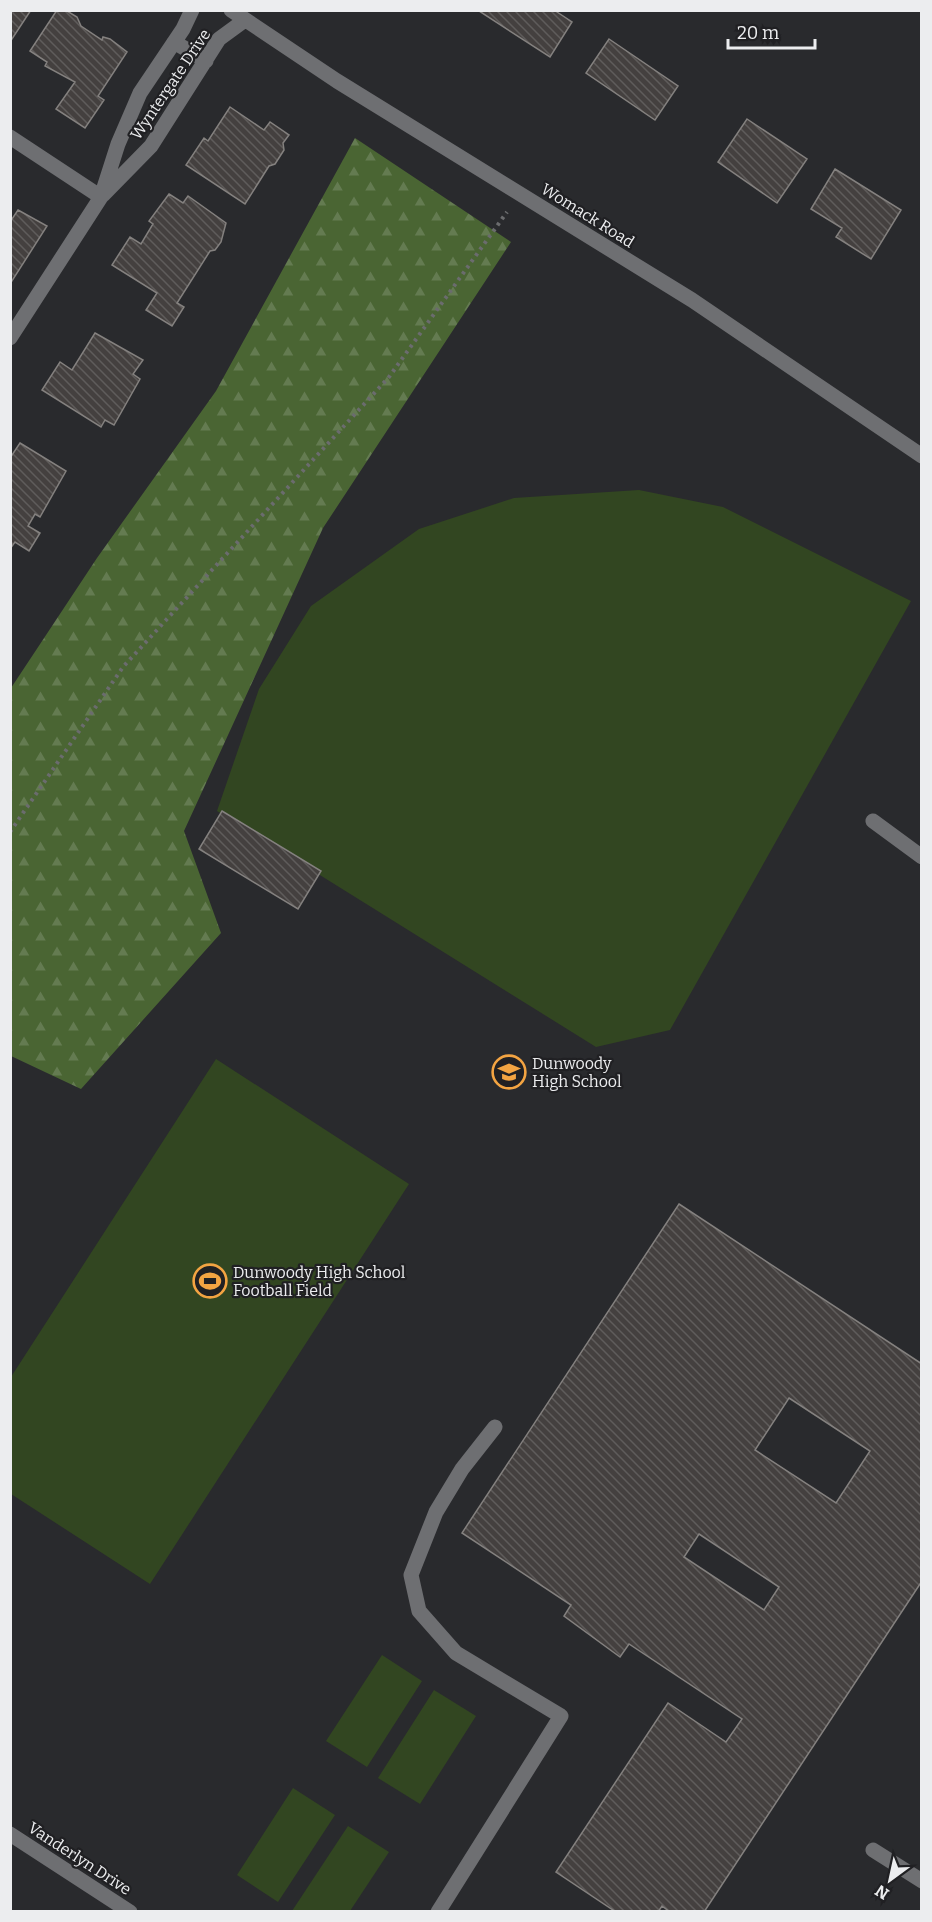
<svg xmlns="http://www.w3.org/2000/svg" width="932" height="1922" viewBox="0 0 932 1922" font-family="Bitter,serif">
	<defs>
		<pattern id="forest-firs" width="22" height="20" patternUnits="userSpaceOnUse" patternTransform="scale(1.5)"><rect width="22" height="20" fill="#4a6533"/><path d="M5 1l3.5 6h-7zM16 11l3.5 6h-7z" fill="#647b51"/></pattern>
		<pattern id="building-back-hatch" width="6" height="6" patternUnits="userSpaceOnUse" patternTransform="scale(1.5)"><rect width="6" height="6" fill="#44403f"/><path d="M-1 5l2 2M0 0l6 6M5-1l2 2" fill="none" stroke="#5f5c5b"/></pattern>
	</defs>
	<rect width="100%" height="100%" fill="#292a2d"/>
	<path fill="#324621" d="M639 490 723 507 911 601 670 1030 596 1047 217 811 259 689 311 606 419 529 514 498Z
		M216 1059 409 1184 150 1584 11 1494V1377Z
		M382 1655 422 1681 367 1767 326 1741Z
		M434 1690 476 1716 420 1804 378 1778Z
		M293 1788 335 1815 278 1902 237 1875Z
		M348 1826 389 1852 350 1911H292Z"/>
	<path fill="url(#forest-firs)" d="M355 138 511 242 323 528 184 831 221 933 81 1089 11 1056V688L97 558 216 391Z"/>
	<path fill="url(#building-back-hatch)" stroke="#84817f" stroke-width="1.5" fill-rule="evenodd" d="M10 10H31L10 42Z
		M57 10 67 11 77 17 81 26 102 40 103 37 110 39 127 52 98 96 104 100 85 128 56 109 75 82 45 66 47 62 30 51Z
		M554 10 572 22 550 57 479 11Z
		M609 39 678 86 655 120 586 73Z
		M230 107 264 130 270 122 289 135 283 143 284 150 275 164 269 166 245 204 186 165 204 138 208 141Z
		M747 119 807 159 777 203 718 162Z
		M835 169 901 210 871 259 836 237 842 228 811 209Z
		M169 194 183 203 188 196 226 223 221 242 215 250 210 251 177 303 184 307 172 326 146 310 157 293 112 265 130 237 141 244 153 224 149 221Z
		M18 210 47 226 10 284V222Z
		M95 333 143 360 133 374 140 379 114 425 105 420 101 427 42 390 60 362 72 370Z
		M20 443 66 471 40 517 35 514 28 526 40 533 29 551 15 542 10 549V458Z
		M222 811 321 871 298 909 199 849Z
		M679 1204 922 1364V1581L704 1912H670L662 1906 658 1912H616L556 1872 668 1703 726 1742 742 1719 629 1644 620 1657 564 1616 571 1605 462 1533ZM789 1398 870 1451 836 1503 755 1450ZM699 1534 779 1587 764 1610 684 1557Z"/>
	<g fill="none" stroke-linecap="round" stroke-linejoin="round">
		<path stroke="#6b6c6e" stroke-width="4" stroke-dasharray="3 4.5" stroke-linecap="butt" d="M10 832 123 667 389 377 507 212"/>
		<path stroke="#6e6f72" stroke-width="15" d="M231 10 337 81 692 300 922 456
			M174 42 206 61
			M10 137 101 197
			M103 195 151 146 219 39 245 20
			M10 338 101 197 118 144 140 93 183 29 192 10
			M873 821 922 857
			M10 1834 130 1912
			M873 1850 922 1881
			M438 1912 561 1716 456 1653 419 1611 411 1575 436 1512 462 1469 495 1427"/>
	</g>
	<defs>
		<g id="school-ring" transform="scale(1.725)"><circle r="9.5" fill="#202023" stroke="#f3a442" stroke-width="1.5"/><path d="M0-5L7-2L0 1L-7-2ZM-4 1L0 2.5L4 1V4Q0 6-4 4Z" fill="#f3a442"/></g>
		<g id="stadium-ring" transform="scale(1.725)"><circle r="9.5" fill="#202023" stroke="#f3a442" stroke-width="1.5"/><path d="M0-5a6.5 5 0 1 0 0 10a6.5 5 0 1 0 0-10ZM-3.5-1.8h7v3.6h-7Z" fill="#f3a442"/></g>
	</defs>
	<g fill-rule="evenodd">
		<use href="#school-ring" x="509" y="1072"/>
		<use href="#stadium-ring" x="210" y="1281"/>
	</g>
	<g text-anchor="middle" stroke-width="4.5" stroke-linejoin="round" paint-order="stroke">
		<g font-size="16" fill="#ecedef" stroke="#202023">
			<text transform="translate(170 84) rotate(-56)" y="6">Wyntergate Drive</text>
			<text transform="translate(588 215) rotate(32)" y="6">Womack Road</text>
			<text transform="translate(80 1858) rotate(33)" y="6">Vanderlyn Drive</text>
		</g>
		<g font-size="16" fill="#ecedef" stroke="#202023" text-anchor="start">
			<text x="532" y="1069">Dunwoody<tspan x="532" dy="18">High School</tspan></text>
			<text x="233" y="1278">Dunwoody High School<tspan x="233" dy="18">Football Field</tspan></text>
		</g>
	</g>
	<rect width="932" height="1922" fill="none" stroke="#ecedef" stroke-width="24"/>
	<g transform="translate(890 1880) rotate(213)" stroke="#202023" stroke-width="4.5" paint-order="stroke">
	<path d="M0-4.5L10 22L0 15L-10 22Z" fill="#ecedef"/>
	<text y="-9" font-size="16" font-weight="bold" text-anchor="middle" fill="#ecedef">N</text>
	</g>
	<path d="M728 39v9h87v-9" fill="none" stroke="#ecedef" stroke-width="3"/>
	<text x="737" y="39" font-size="18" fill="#ecedef" stroke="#202023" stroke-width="4.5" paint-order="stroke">20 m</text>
</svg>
